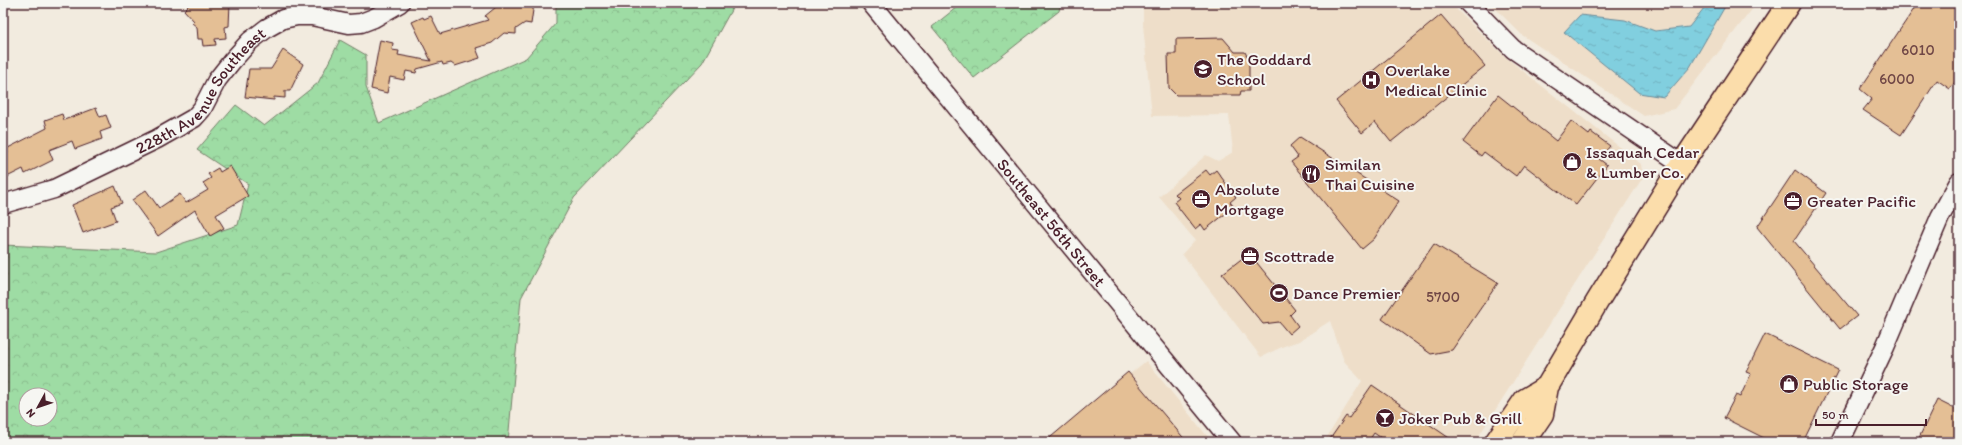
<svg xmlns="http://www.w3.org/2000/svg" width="1962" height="445" viewBox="0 0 1962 445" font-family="Itim,sans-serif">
	<defs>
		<pattern id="forest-crowns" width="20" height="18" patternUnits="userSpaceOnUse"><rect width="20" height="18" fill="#9edca4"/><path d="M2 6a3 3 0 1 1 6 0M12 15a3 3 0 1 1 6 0" fill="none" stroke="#8abc8d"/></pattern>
		<pattern id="water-ripples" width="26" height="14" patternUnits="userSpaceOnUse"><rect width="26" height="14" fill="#81cfdf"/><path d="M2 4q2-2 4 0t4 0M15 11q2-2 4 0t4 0" fill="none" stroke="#71b1c0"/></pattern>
	</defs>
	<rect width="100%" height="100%" fill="#f2ebdf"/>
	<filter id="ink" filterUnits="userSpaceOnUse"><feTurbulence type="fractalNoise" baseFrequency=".025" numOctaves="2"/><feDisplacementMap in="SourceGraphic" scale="8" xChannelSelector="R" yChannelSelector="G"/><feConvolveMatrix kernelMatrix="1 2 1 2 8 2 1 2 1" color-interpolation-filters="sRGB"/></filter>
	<g filter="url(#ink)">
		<path fill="#eedec9" d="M1143 3H1450L1504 56 1641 164 1643 177 1475 442H1324L1362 381 1344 361 1330 321 1299 341 1284 346 1261 357 1182 254 1195 240 1159 197 1206 155 1218 161 1233 152 1229 115 1152 116 1143 25Z
			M1490 3H1757L1674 109 1644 116 1522 35Z
			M1146 361 1212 442H1047Z"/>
		<path fill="url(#forest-crowns)" stroke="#747e68" fill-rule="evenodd" d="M556 3H735L702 63 574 198 521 298 508 442H3V245L156 252 238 225 248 184 197 150 236 105 264 126 318 83 340 40 366 55V87L379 123 526 58 556 23ZM26 395H50V419H26Z
			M962 3H1061L1059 11 974 78 932 27Z"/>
		<path fill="url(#water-ripples)" stroke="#6b8997" d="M1708 3H1727L1690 67 1664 97 1639 93 1564 32 1580 15 1625 20 1655 31 1689 27Z"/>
		<path fill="#e4bf95" stroke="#4a1f2b" d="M191 3H230L229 26 225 27 226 38 215 39 216 45 203 46 202 39H198L197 27 192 23 194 21 184 10Z
			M501 3H534L531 24 525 23 516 29V34L504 33 492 43 476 48 480 58 455 66 451 63 443 65 442 62 417 69 416 73 406 71 404 80 390 77 387 93 371 89 380 40 393 43 392 50 399 51 398 55 431 61 412 22 423 17 424 19 431 16 440 34 488 20 485 16Z
			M1918 3H1959V76L1950 89 1937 80 1901 135 1863 110 1872 99 1860 89Z
			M1441 15 1485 66 1391 142 1375 122 1362 133 1336 101Z
			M1223 38 1235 52H1245L1249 60V91H1241L1240 95H1176L1169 88 1168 54H1176V39Z
			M283 50 303 64 290 91H285V98L274 97V100L245 97 249 69H271Z
			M1498 95 1556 141 1571 121 1589 135 1591 132 1610 146 1599 159 1607 165 1576 205 1524 165 1516 176 1484 152 1481 156 1463 142Z
			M96 108 100 117 106 115 111 128 100 132 102 139 75 149 72 141 49 150 53 160 25 174 23 169 3 179V155L8 153 6 149 47 128 45 120 62 114 64 120Z
			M1300 137 1399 201 1374 239 1362 249 1291 162 1298 157 1290 146Z
			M230 166 248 196 216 215 224 228 210 236 195 210 158 236 132 200 146 190 159 208 180 194 186 203 208 190 203 183 211 178 208 174 218 168 220 172Z
			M1206 170 1210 175 1216 170 1236 197 1230 202 1234 207 1205 230 1201 224 1195 229 1174 202 1179 198 1175 194Z
			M1795 170 1826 193 1794 241 1857 316 1840 329 1757 227Z
			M115 186 122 203 111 207 116 221 83 233 72 205Z
			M1434 244 1498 283 1452 350 1431 354 1382 319Z
			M1249 253 1295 310 1290 315 1298 326 1289 334 1279 322 1263 324 1222 274Z
			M1765 334 1838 370 1803 442H1772L1724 418 1736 395 1740 397 1751 374 1746 372Z
			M1128 372 1187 442H1045Z
			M1372 385 1455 442H1387L1374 433 1368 442H1328L1346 416 1349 418Z
			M1937 400 1959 411V442H1917Z"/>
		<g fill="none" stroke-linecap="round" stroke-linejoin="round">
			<g stroke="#4a1f2b" stroke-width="21">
				<g id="minor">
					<path id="s1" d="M871 3 1232 442"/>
					<path d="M1468 3 1513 49 1682 164"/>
					<path id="s2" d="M3 204 54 189 157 139 194 118 202 109 217 80 232 61 250 41 267 28 283 19 297 16H312L349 24 361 23 374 18 400 3"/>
					<path d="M1840 442 1885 347 1940 217 1959 182"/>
				</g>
			</g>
			<g stroke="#4a1f2b" stroke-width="25">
				<path id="major" d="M1496 442 1525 400 1547 387
					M1523 442 1542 414 1547 387 1597 302 1682 164 1789 3"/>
			</g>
			<use href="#minor" stroke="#f6f6f2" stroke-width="18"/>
			<use href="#major" stroke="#fbddab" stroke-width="22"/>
		</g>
	</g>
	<defs>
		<g id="school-disc" transform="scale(1)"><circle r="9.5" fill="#4a1f2b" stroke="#f6f6f2"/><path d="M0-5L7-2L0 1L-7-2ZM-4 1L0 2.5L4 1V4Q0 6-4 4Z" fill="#fff"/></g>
		<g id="hospital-disc" transform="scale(1)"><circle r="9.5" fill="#4a1f2b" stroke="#f6f6f2"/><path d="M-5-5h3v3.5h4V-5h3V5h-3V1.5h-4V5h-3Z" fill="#fff"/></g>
		<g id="shop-disc" transform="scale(1)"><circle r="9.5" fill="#4a1f2b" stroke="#f6f6f2"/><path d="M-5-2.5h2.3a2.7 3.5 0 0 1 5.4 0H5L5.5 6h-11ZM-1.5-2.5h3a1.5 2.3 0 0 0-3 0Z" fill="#fff"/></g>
		<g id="restaurant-disc" transform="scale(1)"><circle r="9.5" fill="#4a1f2b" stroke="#f6f6f2"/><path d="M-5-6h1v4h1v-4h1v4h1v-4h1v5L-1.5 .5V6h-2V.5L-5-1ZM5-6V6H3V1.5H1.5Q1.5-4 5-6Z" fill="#fff"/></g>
		<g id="office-disc" transform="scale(1)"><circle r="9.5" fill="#4a1f2b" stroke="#f6f6f2"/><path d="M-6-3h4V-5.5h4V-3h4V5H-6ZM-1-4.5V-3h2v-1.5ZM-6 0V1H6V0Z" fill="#fff"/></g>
		<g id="stadium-disc" transform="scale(1)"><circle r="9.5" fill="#4a1f2b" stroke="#f6f6f2"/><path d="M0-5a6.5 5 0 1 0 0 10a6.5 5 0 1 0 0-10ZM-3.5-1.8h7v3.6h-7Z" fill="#fff"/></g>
		<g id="bar-disc" transform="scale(1)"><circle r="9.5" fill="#4a1f2b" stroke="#f6f6f2"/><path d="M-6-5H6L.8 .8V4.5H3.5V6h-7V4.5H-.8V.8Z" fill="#fff"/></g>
	</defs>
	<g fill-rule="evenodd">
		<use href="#school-disc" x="1203" y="69"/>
		<use href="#hospital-disc" x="1371" y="80"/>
		<use href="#shop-disc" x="1572" y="162"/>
		<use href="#restaurant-disc" x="1311" y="174"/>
		<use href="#office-disc" x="1201" y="199"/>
		<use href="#office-disc" x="1793" y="201"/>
		<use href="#office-disc" x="1250" y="256"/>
		<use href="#stadium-disc" x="1279" y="293"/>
		<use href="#shop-disc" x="1789" y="384"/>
		<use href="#bar-disc" x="1385" y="418"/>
	</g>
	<g text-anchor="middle" stroke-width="4" stroke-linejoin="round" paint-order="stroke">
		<g font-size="15" fill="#704746">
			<text x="1918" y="55">6010</text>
			<text x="1897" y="84">6000</text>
			<text x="1443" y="302">5700</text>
		</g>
		<g font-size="17" fill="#4a1f2b" stroke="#f6f6f2" text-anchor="start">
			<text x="1217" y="65">The Goddard<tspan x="1217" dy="20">School</tspan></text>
			<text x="1385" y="76">Overlake<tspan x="1385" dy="20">Medical Clinic</tspan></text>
			<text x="1586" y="158">Issaquah Cedar<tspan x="1586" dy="20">&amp; Lumber Co.</tspan></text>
			<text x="1325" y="170">Similan<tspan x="1325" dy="20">Thai Cuisine</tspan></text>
			<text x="1215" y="195">Absolute<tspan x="1215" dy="20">Mortgage</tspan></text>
			<text x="1807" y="207">Greater Pacific</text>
			<text x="1264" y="262">Scottrade</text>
			<text x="1293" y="299">Dance Premier</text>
			<text x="1803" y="390">Public Storage</text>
			<text x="1399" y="424">Joker Pub &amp; Grill</text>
		</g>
		<g font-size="17" fill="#4a1f2b" stroke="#f6f6f2">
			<text dy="6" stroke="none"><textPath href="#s2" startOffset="234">228th Avenue Southeast</textPath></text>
			<text dy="6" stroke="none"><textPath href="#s1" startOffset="284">Southeast 56th Street</textPath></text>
		</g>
	</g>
	<rect width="1962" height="445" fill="none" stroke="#f6f6f2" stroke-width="16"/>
	<rect x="8" y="8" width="1946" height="429" fill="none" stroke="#4a1f2b" stroke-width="1.5" filter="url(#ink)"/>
	<g transform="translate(38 407) rotate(230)"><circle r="19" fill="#f6f6f2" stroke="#b1a0a2"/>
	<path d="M0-3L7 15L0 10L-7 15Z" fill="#4a1f2b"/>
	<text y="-6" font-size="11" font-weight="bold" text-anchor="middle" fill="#4a1f2b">N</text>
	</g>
	<path d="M1816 419v6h110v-6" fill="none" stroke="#4a1f2b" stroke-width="2"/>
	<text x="1822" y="419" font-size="12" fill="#4a1f2b" stroke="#f6f6f2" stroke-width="3" paint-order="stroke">50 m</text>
</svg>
